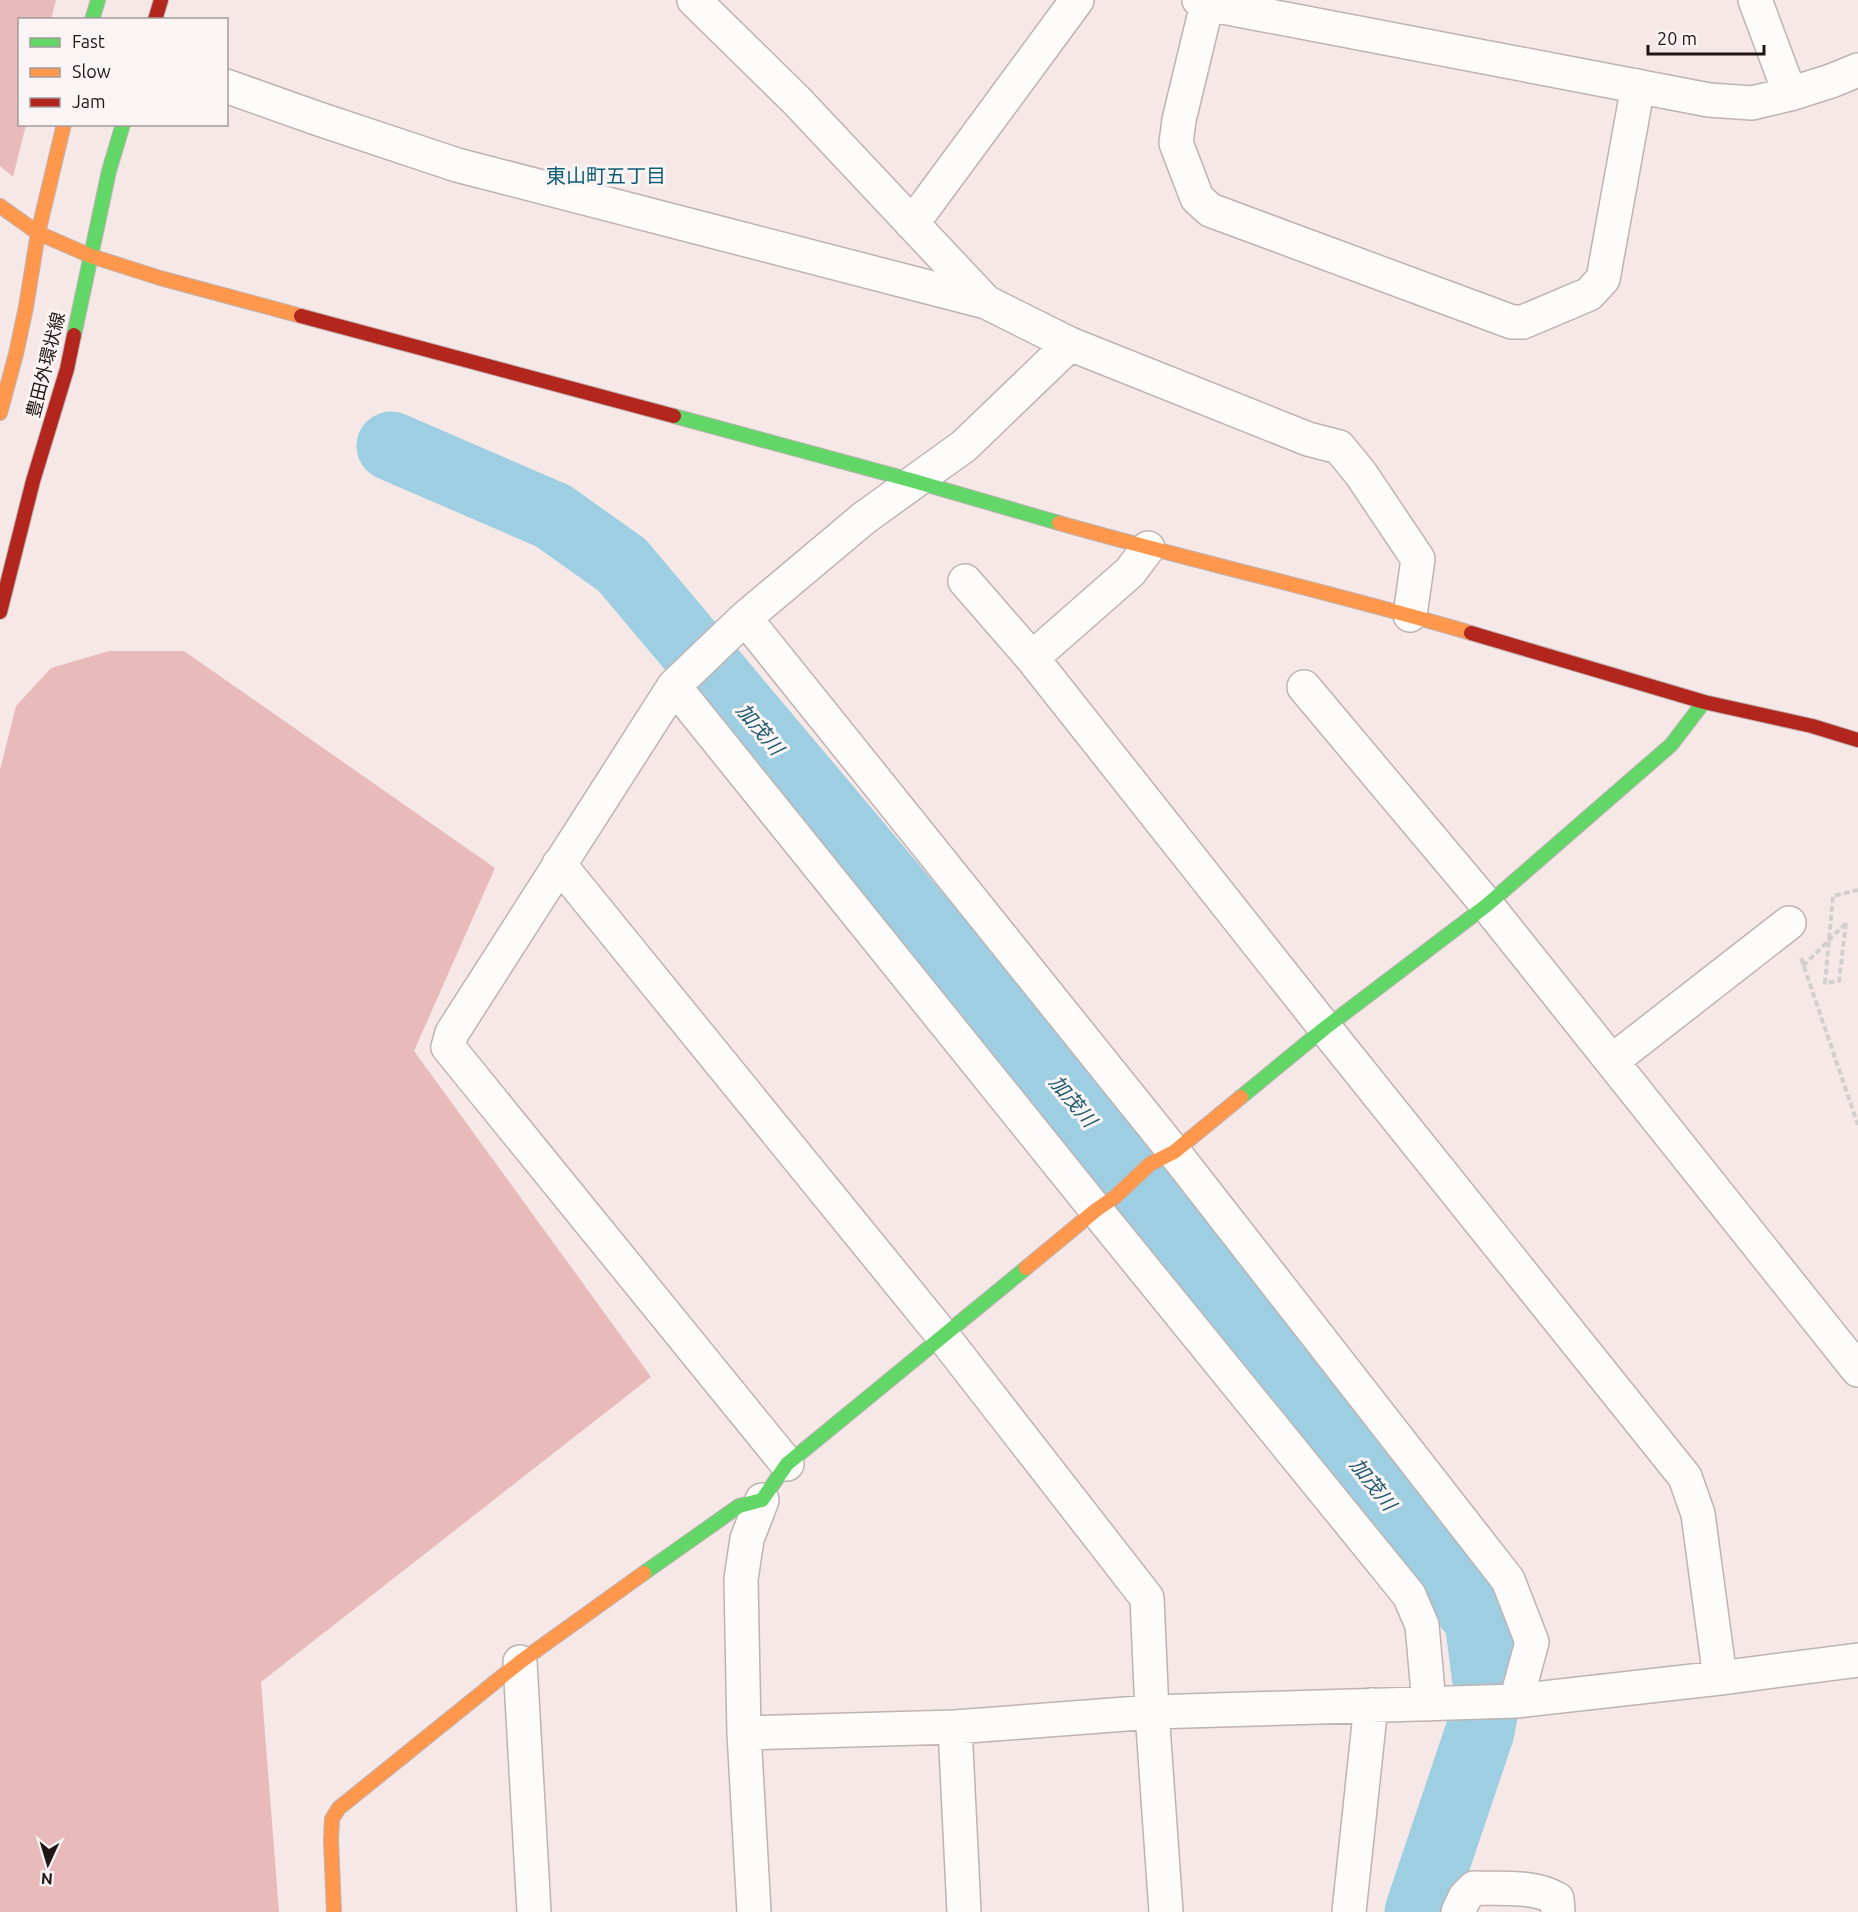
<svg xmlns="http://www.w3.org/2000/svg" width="1858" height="1912" viewBox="0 0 1858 1912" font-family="Ubuntu,'Noto Sans JP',sans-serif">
	<rect width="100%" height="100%" fill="#f5e8e7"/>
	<path fill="#e8bbba" d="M0 0H56L51 19 20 20V124L26 125 13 177 0 166Z
		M109 651H184L495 868 414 1051 651 1377 261 1682 279 1912H0V770L16 706 51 668Z"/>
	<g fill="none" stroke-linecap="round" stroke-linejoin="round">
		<path stroke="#9ecee1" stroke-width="69" d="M391 446 553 516 622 565 1119 1156 1479 1620 1488 1690 1480 1731 1419 1912"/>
		<g stroke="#beb3b2" stroke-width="36">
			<path id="street" d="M694 0 797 101 986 302
				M1199 0 1207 4 1709 100 1752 103 1790 94 1831 81 1858 70
				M1755 0 1790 94
				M1207 4 1179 120 1176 143 1197 198 1210 210 1512 322H1523L1589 294 1603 279 1638 86
				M226 86 316 118 457 165 986 302 1070 344 1308 439 1339 447 1361 474 1418 559 1410 615
				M912 224 1077 0
				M965 581 1032 658 1325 1028 1685 1477 1698 1514 1720 1678
				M745 618 1174 1152 1508 1580 1532 1642 1516 1701
				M1032 658 1130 572 1148 548
				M674 686 1096 1210 1409 1595 1422 1625 1429 1704
				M1304 687 1487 905 1858 1370
				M559 864 943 1336 1147 1598 1152 1712 1166 1912
				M1612 1061 1789 923
				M787 1464 448 1047 452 1033 674 686 745 618 864 518 964 446 1070 344
				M520 1662 534 1912
				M955 1727 964 1912
				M744 1733 955 1727 1152 1712 1516 1701 1720 1678 1858 1660
				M754 1912 744 1733 741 1579 747 1539 762 1500
				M1349 1912 1371 1705
				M1458 1912 1465 1897 1474 1888C1502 1889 1532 1885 1557 1899L1558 1912"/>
		</g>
		<g stroke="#beb3b2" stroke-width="16">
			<path id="fast" d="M92 20 98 0
				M74 335 109 171 123 124
				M674 416 914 481 1059 523
				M1241 1097 1325 1028 1487 905 1671 745 1704 702
				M644 1573 739 1506 762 1500 787 1464 1026 1268"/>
		</g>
		<g stroke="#beb3b2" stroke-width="16">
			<path id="slow" d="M0 206 38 233 91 256 160 278 301 316
				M0 413 16 354 26 307 38 233 64 124
				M1059 523C1196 562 1335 593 1471 633
				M1026 1268 1096 1210 1115 1197 1150 1164 1174 1152 1241 1097
				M334 1912 331 1840 332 1819 339 1808 520 1662 644 1573"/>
		</g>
		<g stroke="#beb3b2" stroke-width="16">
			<path id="jam" d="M155 20 161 0
				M301 316 674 416
				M0 612 33 481 67 369 74 335
				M1471 633 1704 702 1812 726 1858 740"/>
		</g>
		<path stroke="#d4cfcf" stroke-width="4" stroke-dasharray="6 3" stroke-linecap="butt" d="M1801 958 1858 1125
			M1803 966 1846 923"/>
		<use href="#street" stroke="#fefcfb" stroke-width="33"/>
		<use href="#fast" stroke="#63d668" stroke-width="14"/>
		<use href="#slow" stroke="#ff974d" stroke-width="14"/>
		<use href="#jam" stroke="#b3261e" stroke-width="14"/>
		<path stroke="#d4cfcf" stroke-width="4" stroke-dasharray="6 3" stroke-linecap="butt" d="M1846 923 1839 981 1825 983 1833 896 1858 890"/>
	</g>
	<g text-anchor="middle" stroke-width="6" stroke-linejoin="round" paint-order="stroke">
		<g font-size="18" fill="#211616" stroke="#fbf4f4">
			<text transform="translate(46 365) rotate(-76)" y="6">豊田外環状線</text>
		</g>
		<g font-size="20" fill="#0c5d75" stroke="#fbf4f4">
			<text x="606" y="183">東山町五丁目</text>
		</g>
		<g font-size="20" font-style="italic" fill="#1f5b6f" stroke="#fbf4f4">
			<text transform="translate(760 729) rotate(50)" y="7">加茂川</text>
			<text transform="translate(1073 1101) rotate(50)" y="7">加茂川</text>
			<text transform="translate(1373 1484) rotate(52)" y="7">加茂川</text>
		</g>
	</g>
	<rect x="18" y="18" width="210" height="108" fill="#fbf4f4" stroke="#a49b9b" stroke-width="1.5"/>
	<rect x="30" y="38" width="30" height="9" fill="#63d668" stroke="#a49b9b" stroke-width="1.5"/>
	<text x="72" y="48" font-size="18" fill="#211616">Fast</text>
	<rect x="30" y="68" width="30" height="9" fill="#ff974d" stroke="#a49b9b" stroke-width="1.5"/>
	<text x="72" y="78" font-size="18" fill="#211616">Slow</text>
	<rect x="30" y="98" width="30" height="9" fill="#b3261e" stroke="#a49b9b" stroke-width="1.5"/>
	<text x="72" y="108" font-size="18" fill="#211616">Jam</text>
	<g transform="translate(48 1864) rotate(184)" stroke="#fbf4f4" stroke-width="4.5" paint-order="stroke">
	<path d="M0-4.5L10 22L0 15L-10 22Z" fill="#211616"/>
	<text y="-9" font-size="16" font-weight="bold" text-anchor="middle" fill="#211616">N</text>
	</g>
	<path d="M1648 45v9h116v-9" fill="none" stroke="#211616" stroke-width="3"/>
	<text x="1657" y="45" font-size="18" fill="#211616" stroke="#fbf4f4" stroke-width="4.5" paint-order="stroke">20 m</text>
</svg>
